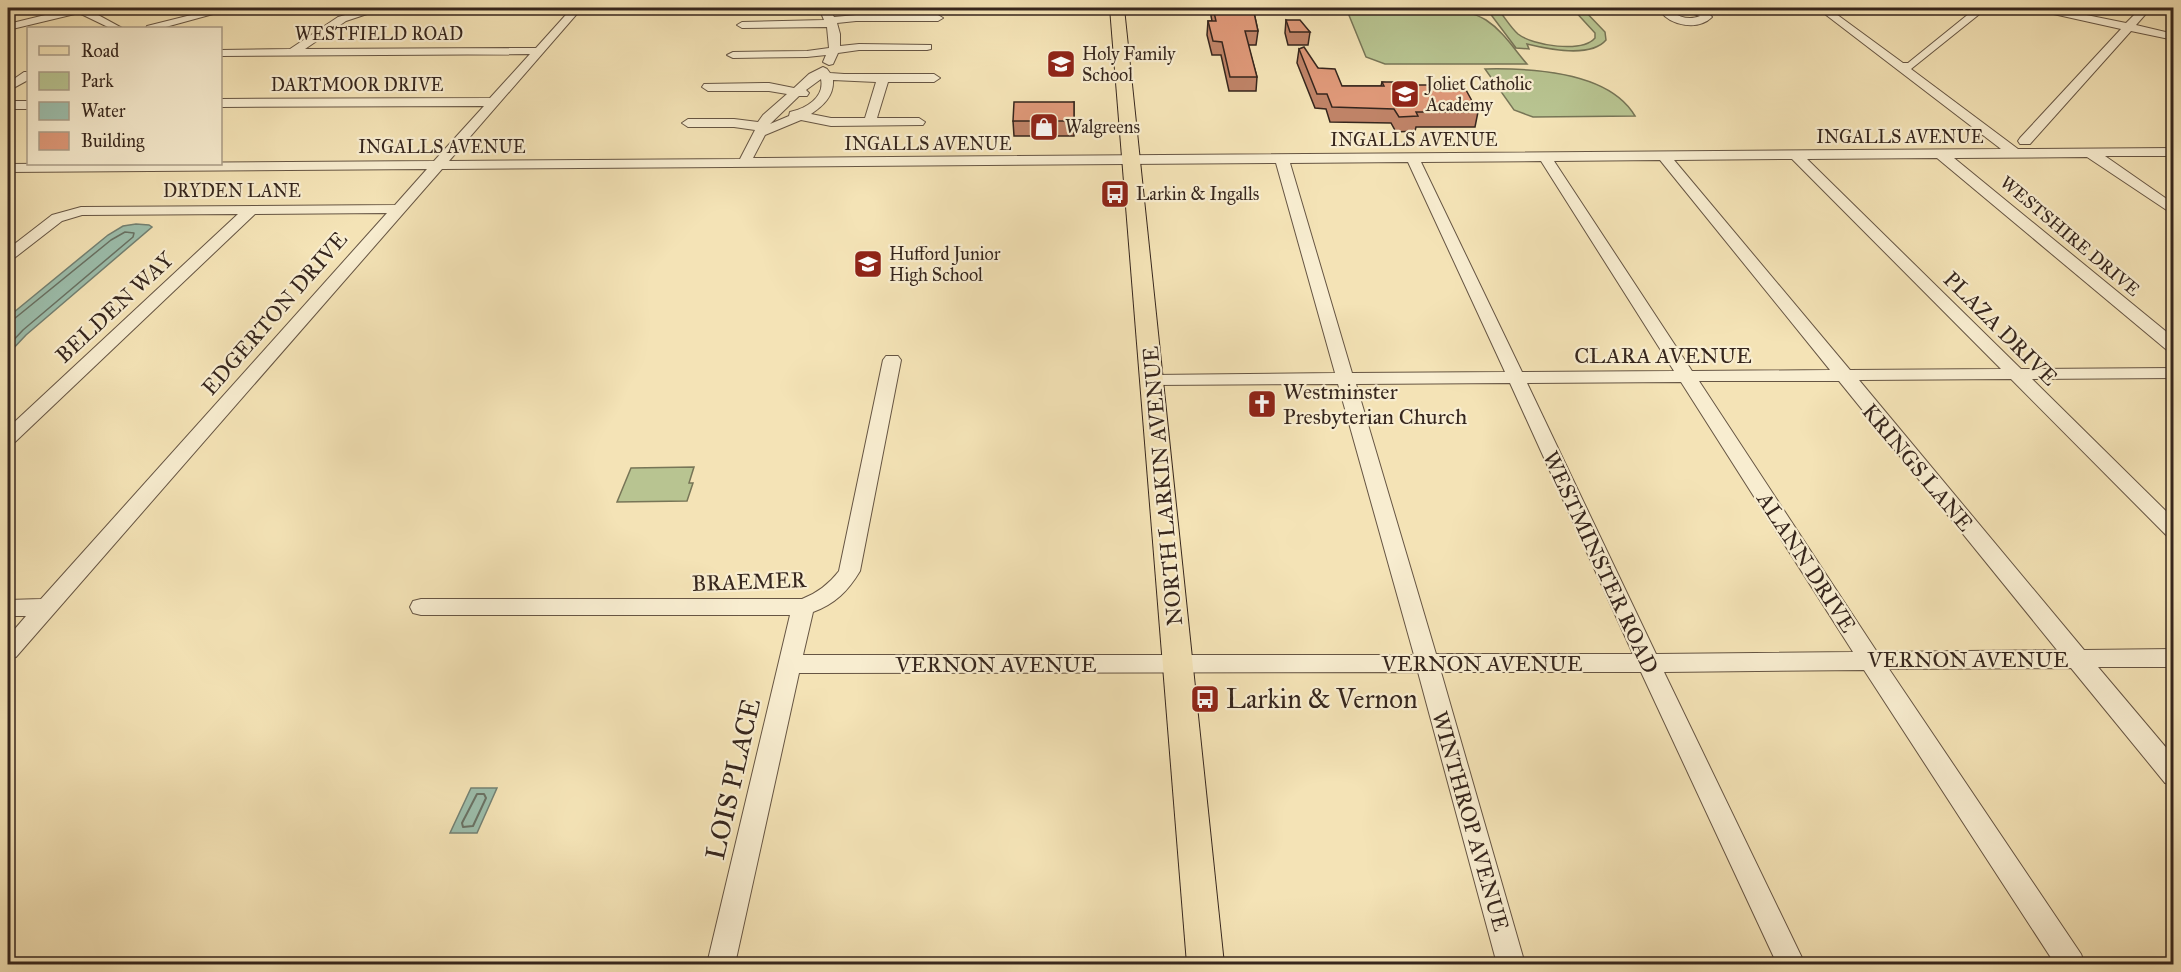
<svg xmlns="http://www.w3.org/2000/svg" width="2181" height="972" viewBox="0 0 2181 972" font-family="'IM FELL Great Primer',serif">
	<rect width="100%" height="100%" fill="#f4e3b6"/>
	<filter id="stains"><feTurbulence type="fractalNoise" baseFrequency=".00333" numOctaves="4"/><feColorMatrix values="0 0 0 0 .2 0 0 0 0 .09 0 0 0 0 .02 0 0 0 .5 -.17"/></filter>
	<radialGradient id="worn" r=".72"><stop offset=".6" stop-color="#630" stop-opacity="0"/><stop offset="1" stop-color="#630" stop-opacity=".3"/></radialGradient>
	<path fill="#b8c491" stroke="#777557" stroke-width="1.5" d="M1346 8C1385 7 1453 0 1486 20 1503 31 1514 49 1527 64H1385L1366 57Z
		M1486 8H1497C1504 16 1510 27 1518 34 1533 46 1582 53 1595 38V33L1572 8H1582L1605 32 1606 40C1591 58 1547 49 1527 44L1529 49 1516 48Z
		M1485 69C1532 68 1609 71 1635 116L1533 117 1514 110Z
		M694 467 689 483H693L687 501 617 502 631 468Z"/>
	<path fill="#9cbeac" stroke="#738173" stroke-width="1.5" d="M136 224 149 225 152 227 26 335 8 354V317L108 235 123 226Z
		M471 788H497L477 833H450Z"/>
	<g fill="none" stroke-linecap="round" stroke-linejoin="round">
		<path stroke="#697264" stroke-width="1.5" d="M8 321 14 319 111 240 125 232 134 233 133 237 23 330 8 346"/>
		<path stroke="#697264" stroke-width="2" d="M477 794H484L486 798 473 826 463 827 462 823Z"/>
		<g stroke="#665543" stroke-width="2">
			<path id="minor" d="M74 8H90L89 10 122 28H110L79 13 8 30V24Z
				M219 8H235L162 28H146L147 26Z
				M370 8H385L346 21 305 49 536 48 572 8H582L449 161 740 159 755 130 734 127H688L682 123 688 119H734L758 122 763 115 787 94 769 91H708L702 87 704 84 769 83 794 88 809 74 823 67 827 69 830 73 844 74H934L940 78 934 82H888L877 118H919L925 122 923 125 831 126 801 120 765 135 753 158 2001 149 1817 8H1828L1903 63H1908L1976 8H1987L1911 69 2018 149 2174 148V156H2105L2174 204V215L2087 157 1954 158 2174 338V352L2168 351 1937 158 1807 159 2021 369 2174 368V378L2032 379 2174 519V538L2167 536 2011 379 1859 380 2084 650 2174 649V667H2098L2174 757V786L2165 783 2071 668 1889 669 2081 954 2085 964H2055L1864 670 1664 672 1805 964H1777L1641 672H1441L1525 964H1497L1418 672 799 673 735 964H707L790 615H421L413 613 410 607 413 601 421 599H802C817 593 829 584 839 571L883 360 886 356H898L901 360 860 571C848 591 835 604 813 612L803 655H1414L1338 384 1152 385 1146 384 1143 380 1146 376 1152 375 1335 373 1276 163 442 169 16 657 8 659V637L26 616H8V600L41 599 387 213 255 214 15 442 8 444V428L238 214 82 215 62 221 13 259 8 260V249L52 215 81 207 395 205 427 169 8 172V164L434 161 484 106 220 107V99L490 98 530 54 220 56V50L290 49 338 17ZM821 79C825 98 805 109 790 112L789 116 770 124 799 96H807L809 93 806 90ZM833 80 876 82 865 118H831L811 114C823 106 834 96 833 80ZM1792 159 2001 369 1850 370 1674 160ZM1660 160 1830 370 1692 371 1554 161ZM1541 161 1674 371 1522 372 1421 162ZM1408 162 1505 372 1352 373 1290 163ZM1699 381H1839L2057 650 1877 652ZM1681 382 1853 652 1656 654 1527 383ZM1510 383 1633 654H1436L1356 384Z
				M435 8H467C461 13 446 15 437 13Z
				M819 8H829L834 17 856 15H938L943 18 938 21H856L837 23 840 34V46L859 44 931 45V49L927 50H859L838 53 833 64 829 65 823 62 826 55 807 57 733 58 727 55 733 52 807 51 829 48 827 27 742 28 737 25 742 22 824 20Z
				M1665 8H1678L1672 12C1681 18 1690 20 1700 16L1681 10 1680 8C1694 8 1703 6 1712 17 1698 31 1671 26 1660 11Z
				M2035 8H2052L2126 23 2141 8H2151L2136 25 2174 34V40L2131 31 2030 144H2020L2018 141 2020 138 2121 29 2040 11Z
				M24 72H28V80L8 91V83Z
				M8 101H28V109H8Z"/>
		</g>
		<g stroke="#36261d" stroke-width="2">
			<path id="major" d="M1110 8H1124L1224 964H1187Z"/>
		</g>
		<use href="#minor" fill="#f8edd0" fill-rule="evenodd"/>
		<use href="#major" fill="#f4e3b6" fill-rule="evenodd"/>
	</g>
	<path fill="#bf8367" stroke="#36261d" stroke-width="1.5" d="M1212 8H1253L1258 31 1256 45H1248L1257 77 1256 91H1229L1221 55H1212L1207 35 1208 21H1212L1211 16Z
		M1286 20 1310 32 1308 45H1288L1285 33Z
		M1299 49 1318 68 1342 86H1381L1382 82 1401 85 1478 112 1475 127H1416L1415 131 1396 132 1391 123 1330 122 1326 109 1315 108 1297 63Z
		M1074 102V136H1014L1013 121Z"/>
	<path fill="#de9878" stroke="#36261d" stroke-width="1.5" d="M1213 8H1253L1258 31H1245L1257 77H1230L1222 42 1213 41 1208 21H1216Z
		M1286 20H1300L1310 32H1290Z
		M1304 47 1318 68 1335 69 1342 86H1384L1382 82H1399L1401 85H1457L1461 90H1466L1478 112H1416L1418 116 1399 117 1394 109 1332 107 1327 94H1317L1299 49Z
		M1014 102H1074V121H1013Z"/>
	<defs>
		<g id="school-square" transform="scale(1.5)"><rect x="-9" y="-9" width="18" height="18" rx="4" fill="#8f2418" stroke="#f8edd0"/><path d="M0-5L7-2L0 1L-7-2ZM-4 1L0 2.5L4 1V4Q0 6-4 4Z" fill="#fff"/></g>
		<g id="shop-square" transform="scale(1.5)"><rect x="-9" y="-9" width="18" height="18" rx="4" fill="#8f2418" stroke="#f8edd0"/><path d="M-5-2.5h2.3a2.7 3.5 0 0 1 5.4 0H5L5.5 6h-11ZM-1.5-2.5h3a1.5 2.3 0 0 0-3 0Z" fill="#fff"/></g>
		<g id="bus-square" transform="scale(1.5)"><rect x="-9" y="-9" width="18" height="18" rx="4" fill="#8f2418" stroke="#f8edd0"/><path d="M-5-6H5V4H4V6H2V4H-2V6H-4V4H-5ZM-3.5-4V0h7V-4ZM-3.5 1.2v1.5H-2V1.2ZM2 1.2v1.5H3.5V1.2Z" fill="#fff"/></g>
		<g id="church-square" transform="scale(1.5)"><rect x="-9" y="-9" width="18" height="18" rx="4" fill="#8f2418" stroke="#f8edd0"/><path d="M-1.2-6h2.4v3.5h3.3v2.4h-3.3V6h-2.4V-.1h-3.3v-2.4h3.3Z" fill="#fff"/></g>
	</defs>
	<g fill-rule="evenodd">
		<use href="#school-square" x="1061" y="64"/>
		<use href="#school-square" x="1405" y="94"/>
		<use href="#shop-square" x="1044" y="127"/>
		<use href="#bus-square" x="1115" y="194"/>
		<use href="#school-square" x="868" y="264"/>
		<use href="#church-square" x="1262" y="404"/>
		<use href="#bus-square" x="1205" y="699"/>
	</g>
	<g text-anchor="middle" stroke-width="4.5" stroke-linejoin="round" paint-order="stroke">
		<g font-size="18" fill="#36261d" stroke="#f8edd0">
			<text x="379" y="40">WESTFIELD ROAD</text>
			<text x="357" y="91">DARTMOOR DRIVE</text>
			<text x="1900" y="143">INGALLS AVENUE</text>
			<text x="1414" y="146">INGALLS AVENUE</text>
			<text x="928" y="150">INGALLS AVENUE</text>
			<text x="442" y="153">INGALLS AVENUE</text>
			<text x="232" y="197">DRYDEN LANE</text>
			<text transform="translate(2070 236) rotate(40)" y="6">WESTSHIRE DRIVE</text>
		</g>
		<g font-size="18" fill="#36261d" stroke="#f8edd0" text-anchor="start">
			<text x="1082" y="60">Holy Family<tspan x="1082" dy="21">School</tspan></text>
			<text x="1426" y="90">Joliet Catholic<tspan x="1426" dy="21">Academy</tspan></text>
			<text x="1065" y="133">Walgreens</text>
			<text x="1136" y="200">Larkin &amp; Ingalls</text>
			<text x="889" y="260">Hufford Junior<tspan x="889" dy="21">High School</tspan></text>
		</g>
		<g font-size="22" fill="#36261d" stroke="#f8edd0">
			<text transform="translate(114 307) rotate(-43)" y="8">BELDEN WAY</text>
			<text transform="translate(274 313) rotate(-49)" y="8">EDGERTON DRIVE</text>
			<text transform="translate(2001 328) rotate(45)" y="8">PLAZA DRIVE</text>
			<text x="1663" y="363">CLARA AVENUE</text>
			<text transform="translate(1918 467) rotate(50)" y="8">KRINGS LANE</text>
			<text transform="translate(1162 486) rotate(-95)" y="8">NORTH LARKIN AVENUE</text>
			<text transform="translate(1601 562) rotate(65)" y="8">WESTMINSTER ROAD</text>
			<text transform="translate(1807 562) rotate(57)" y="8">ALANN DRIVE</text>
			<text transform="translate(749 581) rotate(-2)" y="8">BRAEMER</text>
			<text x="1968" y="667">VERNON AVENUE</text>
			<text x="1482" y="671">VERNON AVENUE</text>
			<text x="996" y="672">VERNON AVENUE</text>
			<text transform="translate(1471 821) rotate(74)" y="8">WINTHROP AVENUE</text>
		</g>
		<g font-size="22" fill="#36261d" stroke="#f8edd0" text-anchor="start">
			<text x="1283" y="399">Westminster<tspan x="1283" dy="25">Presbyterian Church</tspan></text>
		</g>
		<g font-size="27" fill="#36261d" stroke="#f8edd0" text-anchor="start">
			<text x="1226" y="708">Larkin &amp; Vernon</text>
		</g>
		<g font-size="27" fill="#36261d" stroke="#f8edd0">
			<text transform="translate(733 779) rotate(-77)" y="9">LOIS PLACE</text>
		</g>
	</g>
	<rect width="2181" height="972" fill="none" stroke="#f4e3b6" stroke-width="30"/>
	<rect x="9" y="9" width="2163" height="954" fill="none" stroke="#36261d" stroke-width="3"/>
	<rect x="15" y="15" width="2151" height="942" fill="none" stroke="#36261d" stroke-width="1.5"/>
	<rect x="27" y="27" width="195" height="138" fill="#f8edd0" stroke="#aa9d88" stroke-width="1.5"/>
	<rect x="39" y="46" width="30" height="9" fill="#f4e3b6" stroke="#aa9d88" stroke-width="1.5"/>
	<text x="81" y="57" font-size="18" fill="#36261d">Road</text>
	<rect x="39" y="72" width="30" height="18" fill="#b8c491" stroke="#aa9d88" stroke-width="1.5"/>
	<text x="81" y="87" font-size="18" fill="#36261d">Park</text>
	<rect x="39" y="102" width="30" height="18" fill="#9cbeac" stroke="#aa9d88" stroke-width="1.5"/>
	<text x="81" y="117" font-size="18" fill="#36261d">Water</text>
	<rect x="39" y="132" width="30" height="18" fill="#de9878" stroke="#aa9d88" stroke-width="1.5"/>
	<text x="81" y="147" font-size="18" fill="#36261d">Building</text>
	<rect width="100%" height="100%" filter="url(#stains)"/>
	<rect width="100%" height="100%" fill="url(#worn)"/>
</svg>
